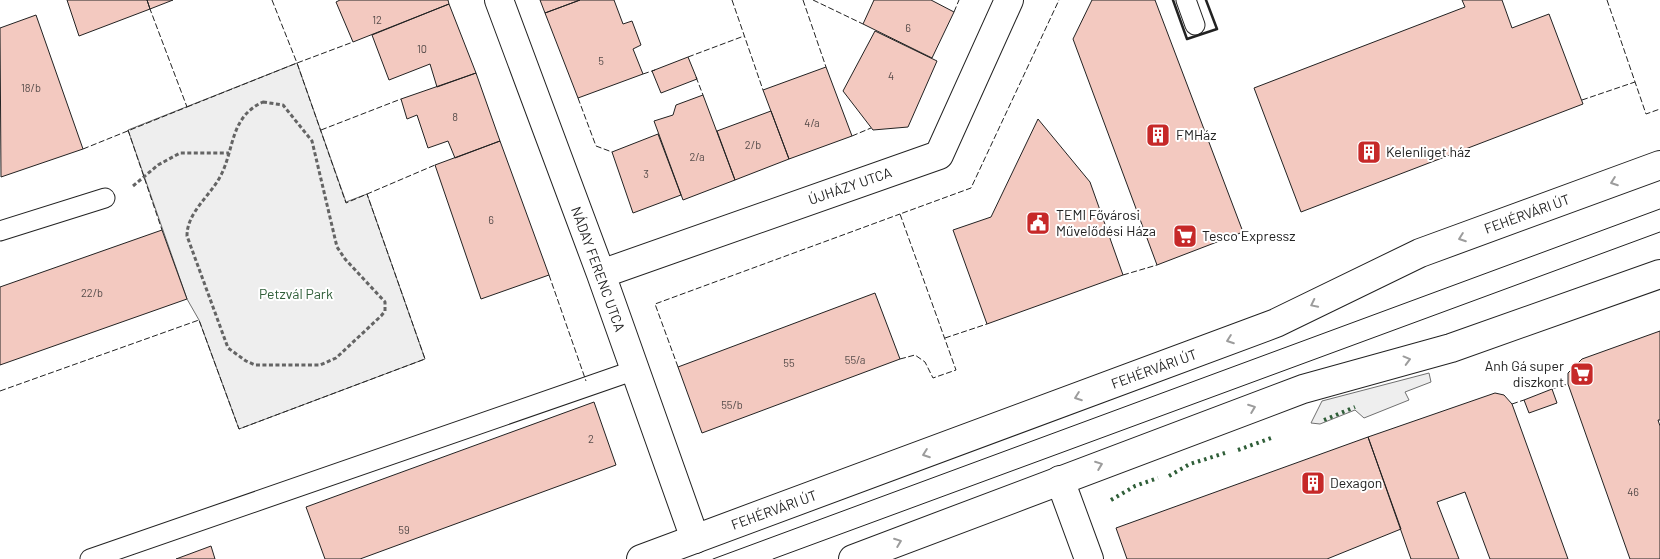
<svg xmlns="http://www.w3.org/2000/svg" width="1660" height="559" viewBox="0 0 1660 559" font-family="Barlow,sans-serif">
	<rect width="100%" height="100%" fill="#fff"/>
	<path fill="#eee" stroke="#6f6f6f" d="M297 63 346 202 367 194 425 359 239 429 199 320 187 299 128 130Z
		M1429 373 1431 382 1405 392 1409 400 1364 418 1355 410 1320 424 1311 423 1322 401Z"/>
	<path fill="#f3c9c0" stroke="#222" d="M67 0H147L150 9 79 36Z
		M147 0H173L150 9Z
		M340 0H448L449 4 353 42 336 2Z
		M540 0H580L545 13Z
		M580 0H614L623 24 632 21 641 45 633 49 643 74 578 98 545 13Z
		M874 0H931L954 12 932 58 863 24Z
		M1092 0H1155L1243 232 1157 265 1073 39Z
		M1462 0H1502L1512 28 1549 14 1583 104 1301 212 1254 88 1465 7Z
		M449 4 476 73 437 87 430 64 389 80 372 35Z
		M36 15 83 149 1 177 0 28Z
		M875 31 937 61 908 127 873 130 843 91Z
		M688 57 697 79 661 93 652 71Z
		M826 67 852 136 789 159 763 90Z
		M476 73 500 141 455 158 448 141 428 148 417 115 407 119 401 99Z
		M703 95 735 180 683 200 654 121 673 115 676 105Z
		M771 111 789 159 735 180 717 131Z
		M1038 119 1090 182 1123 275 987 324 953 230 991 217Z
		M658 134 681 195 633 213 612 152Z
		M500 141 549 275 481 299 435 165Z
		M162 230 187 299 0 365V287Z
		M875 293 900 359 702 433 678 367Z
		M1660 331V420H1658L1660 426V559H1630L1568 384V373L1582 359Z
		M1552 389 1557 403 1529 413 1524 400Z
		M1495 393 1504 395 1512 404 1568 559H1490L1465 492 1437 502 1459 559H1411L1368 437Z
		M594 402 616 465 360 559H325L306 507Z
		M1368 437 1401 529 1327 559H1127L1116 528Z
		M211 546 215 559H176Z"/>
	<g fill="none" stroke-linecap="round" stroke-linejoin="round">
		<g stroke="#222" stroke-width="21">
			<path id="service" d="M1186 0 1195 25
				M0 231 105 198
				M90 559 635 370"/>
		</g>
		<g stroke="#222" stroke-width="30">
			<path id="minor" d="M499 0 601 274 695 539
				M601 274 939 155 1009 0
				M1060 480 1089 559"/>
		</g>
		<g stroke="#222" stroke-width="30">
			<path id="tertiary" d="M641 559 1276 323 1420 253 1660 165
				M853 559 1303 389 1451 348 1660 274"/>
		</g>
		<path stroke="#646464" stroke-width="3" stroke-dasharray="4 2.5" stroke-linecap="butt" d="M263 102 283 105 312 141 337 247 345 259 385 302V311L381 316 336 358 320 365H255L246 361 228 348 187 236C187 211 212 195 222 173 234 148 231 116 263 102Z
			M133 186 158 165 180 153H229"/>
		<use href="#service" stroke="#fff" stroke-width="19"/>
		<use href="#minor" stroke="#fff" stroke-width="28"/>
		<use href="#tertiary" stroke="#fff" stroke-width="28"/>
		<path stroke="#222" stroke-width="1" d="M713 559 1660 209
			M773 559 1660 232"/>
		<path stroke="#2f5e38" stroke-width="4" stroke-dasharray="2.5 4" stroke-linecap="butt" d="M1324 420 1355 407
			M1238 450 1274 437
			M1169 476 1190 464 1225 453
			M1111 500 1135 486 1158 478"/>
		<path stroke="#222" stroke-width="1" stroke-dasharray="6 2.5" stroke-linecap="butt" d="M272 0 297 63 353 42
			M732 0 763 90
			M803 0 826 67
			M813 0 863 24
			M1607 0 1646 114 1660 109
			M954 12 959 0
			M688 57 744 36
			M643 74 655 70
			M696 77 703 95
			M578 98 596 146 612 152
			M1582 100 1635 82
			M187 107 297 63 346 203 435 165
			M128 130 162 230
			M321 130 401 99
			M852 136 871 128
			M83 149 187 107 150 9
			M549 275 586 381
			M1123 275 1157 265
			M945 338 987 324
			M900 359 915 355 925 362 933 378 956 370 900 214 971 188 1059 0
			M678 367 655 304 900 214
			M1552 389 1568 384
			M0 391 199 320 239 429 425 359 367 194
			M1512 404 1524 400"/>
		<path stroke="#222" stroke-width="2.5" d="M1173 0 1187 39 1217 29 1206 0"/>
	</g>
	<defs><path id="oneway-chevron" d="M-2-3.5L2.5 0L-2 3.5" fill="none" stroke-width="1.6" stroke-linecap="round" stroke-linejoin="round" transform="scale(1.25)"/></defs>
	<g stroke="#9c9c9c">
		<use href="#oneway-chevron" transform="translate(1614 182) rotate(160)"/>
		<use href="#oneway-chevron" transform="translate(1462 238) rotate(160)"/>
		<use href="#oneway-chevron" transform="translate(1314 304) rotate(154)"/>
		<use href="#oneway-chevron" transform="translate(1230 340) rotate(160)"/>
		<use href="#oneway-chevron" transform="translate(1407 360) rotate(-15)"/>
		<use href="#oneway-chevron" transform="translate(1078 397) rotate(160)"/>
		<use href="#oneway-chevron" transform="translate(1252 408) rotate(-21)"/>
		<use href="#oneway-chevron" transform="translate(926 454) rotate(160)"/>
		<use href="#oneway-chevron" transform="translate(1099 465) rotate(-21)"/>
		<use href="#oneway-chevron" transform="translate(898 542) rotate(-21)"/>
	</g>
	<defs>
		<g id="building-square" transform="scale(1.25)"><rect x="-9" y="-9" width="18" height="18" rx="4" fill="#c62828" stroke="#fff"/><path d="M-4-6H4V6H1V3H-1V6H-4ZM-2.5-4.3h1.7v1.8h-1.7ZM.8-4.3h1.7v1.8H.8ZM-2.5-1h1.7V.8h-1.7ZM.8-1h1.7V.8H.8Z" fill="#fff"/></g>
		<g id="civic-square" transform="scale(1.25)"><rect x="-9" y="-9" width="18" height="18" rx="4" fill="#c62828" stroke="#fff"/><path d="M-.6-6.5H3V-4.5H.6V-3L4-1V1h2V6H-6V1h2V-1L-.6-3ZM-1.2 2.5V6h2.4V2.5Z" fill="#fff"/></g>
		<g id="supermarket-square" transform="scale(1.25)"><rect x="-9" y="-9" width="18" height="18" rx="4" fill="#c62828" stroke="#fff"/><path d="M-6-5.5h2.5l.6 2H6L4.5 2H-2.5L-4.4-4H-6ZM-1.5 3.2a1.3 1.3 0 1 0 .1 0ZM3 3.2a1.3 1.3 0 1 0 .1 0Z" fill="#fff"/></g>
	</defs>
	<g fill-rule="evenodd">
		<use href="#building-square" x="1158" y="135"/>
		<use href="#building-square" x="1369" y="152"/>
		<use href="#civic-square" x="1038" y="223"/>
		<use href="#supermarket-square" x="1185" y="236"/>
		<use href="#supermarket-square" x="1582" y="374"/>
		<use href="#building-square" x="1313" y="483"/>
	</g>
	<g text-anchor="middle" stroke-width="4" stroke-linejoin="round" paint-order="stroke">
		<g font-size="11" fill="#564c4a">
			<text x="377" y="24">12</text>
			<text x="908" y="32">6</text>
			<text x="422" y="53">10</text>
			<text x="601" y="65">5</text>
			<text x="891" y="80">4</text>
			<text x="31" y="92">18/b</text>
			<text x="455" y="121">8</text>
			<text x="812" y="127">4/a</text>
			<text x="753" y="149">2/b</text>
			<text x="697" y="161">2/a</text>
			<text x="646" y="178">3</text>
			<text x="491" y="224">6</text>
			<text x="92" y="297">22/b</text>
			<text x="855" y="364">55/a</text>
			<text x="789" y="367">55</text>
			<text x="732" y="409">55/b</text>
			<text x="591" y="443">2</text>
			<text x="1633" y="496">46</text>
			<text x="404" y="534">59</text>
		</g>
		<g font-size="14" fill="#222" stroke="#fff" text-anchor="start">
			<text x="1176" y="140">FMHáz</text>
			<text x="1386" y="157">Kelenliget ház</text>
			<text x="1056" y="220">TEMI Fővárosi<tspan x="1056" dy="16">Művelődési Háza</tspan></text>
			<text x="1202" y="241">Tesco Expressz</text>
			<text x="1564" y="371" text-anchor="end">Anh Gá super<tspan x="1564" dy="16">diszkont</tspan></text>
			<text x="1330" y="488">Dexagon</text>
		</g>
		<g font-size="14" fill="#222" stroke="#fff">
			<text transform="translate(850 186) rotate(-19)" y="5">ÚJHÁZY UTCA</text>
			<text transform="translate(1527 214) rotate(-20)" y="5">FEHÉRVÁRI ÚT</text>
			<text transform="translate(598 269) rotate(70)" y="5">NÁDAY FERENC UTCA</text>
			<text transform="translate(1154 369) rotate(-20)" y="5">FEHÉRVÁRI ÚT</text>
			<text transform="translate(774 510) rotate(-20)" y="5">FEHÉRVÁRI ÚT</text>
		</g>
		<g font-size="14" fill="#2f5e38" stroke="#fff">
			<text x="296" y="299">Petzvál Park</text>
		</g>
	</g>
</svg>
